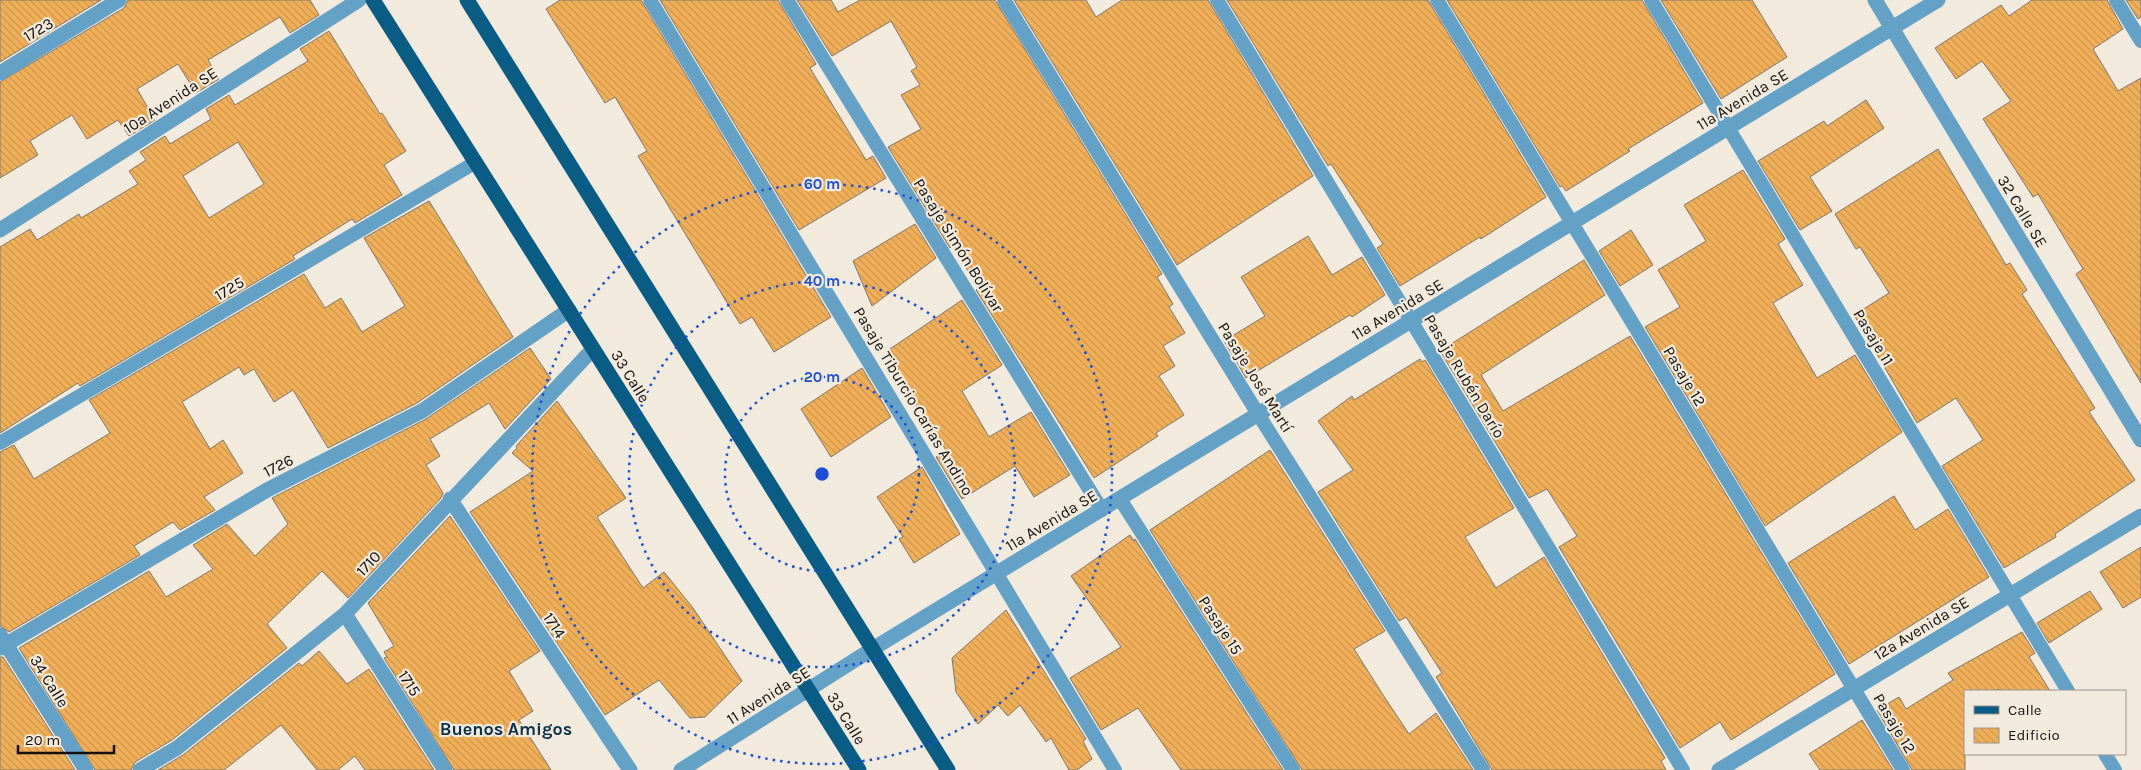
<svg xmlns="http://www.w3.org/2000/svg" width="2141" height="770" viewBox="0 0 2141 770" font-family="Karla,sans-serif">
	<defs>
		<pattern id="building-back-hatch" width="6" height="6" patternUnits="userSpaceOnUse" patternTransform="scale(1.25)"><rect width="6" height="6" fill="#f0af58"/><path d="M-1 5l2 2M0 0l6 6M5-1l2 2" fill="none" stroke="#cd964b"/></pattern>
	</defs>
	<rect width="100%" height="100%" fill="#f3eade"/>
	<path fill="url(#building-back-hatch)" stroke="#7f766c" fill-rule="evenodd" d="M0 0H101L0 62Z
		M128 0H310L319 15 290 33 280 17 208 60 219 79 196 93 178 64 137 89 155 120 129 136 118 120 87 139 72 115 30 141 38 155 0 178V82L124 8Z
		M560 0H641L831 317 774 352 752 317 740 324 638 156 647 151 615 97 605 103 546 9Z
		M660 0H778L816 64 810 68 866 160 873 156 886 178 799 230Z
		M797 0H831L838 12 860 0H995L1162 274 1157 277 1173 304 1169 307 1185 333 1163 346 1175 366 1159 376 1184 415 1156 433 1158 436 1094 478 976 290 979 288 952 246 950 248 888 147 921 129 901 95 920 85 911 71 917 67 891 21 832 56Z
		M1014 0H1086L1096 17 1122 0H1208L1313 176 1177 265Z
		M1227 0H1428L1546 197 1481 239 1480 237 1400 286 1377 248 1383 244 1331 164 1328 166Z
		M1447 0H1642L1703 103 1628 149 1630 151 1566 191 1562 186 1560 187Z
		M1661 0H1752L1787 57 1721 99Z
		M2032 0H2107L2123 29 2093 49 2118 91 2141 78V383L2076 274 2083 269 2038 194 2033 197 1983 119 2011 101 1982 61 1956 79 1935 48 2001 5 2009 16Z
		M2126 0H2141V17L2138 19Z
		M329 31 380 114 382 113 406 151 384 165 402 195 355 223 352 219 293 256 295 259 80 386 78 383 0 433V247L30 229 37 240 79 214 81 218 138 184 129 171 146 160 140 152 165 136 170 144 211 119 206 109 229 95 235 105 308 61 300 49ZM238 142 264 184 209 218 183 176Z
		M1866 100 1884 128 1810 177 1832 211 1800 230 1758 161 1824 121 1827 126Z
		M1938 149 2006 265 2010 263 2027 290 2022 294 2095 408 2089 412 2135 480 2055 534 2056 537 2004 568 1942 466 1983 440 1956 398 1917 423 1854 315 1889 293 1860 247 1856 249 1835 214Z
		M1743 170 1785 239 1778 244 1803 285 1773 303 1817 378 1855 355 1902 432 1765 526 1645 327 1680 307 1658 270 1706 241 1684 205Z
		M429 201 513 337 417 403 328 448 293 390 274 402 254 369 244 375 239 367 182 402 210 449 223 440 243 473 204 497 215 510 180 530 173 522 134 546 140 555 9 632 0 626V452L14 445 34 479 110 433 89 400 304 274 325 308 341 298 362 332 405 306 364 238Z
		M915 224 936 258 872 306 853 261Z
		M1631 230 1653 265 1620 286 1599 251Z
		M1308 236 1332 275 1362 257 1385 295 1352 317 1350 315 1246 378 1224 341 1265 316 1241 277Z
		M1584 260 1605 295 1481 375 1503 411 1630 336 1835 674 1731 740 1720 722 1680 748 1559 547 1577 536 1547 489 1529 498 1440 351Z
		M962 300 1002 365 962 391 989 437 1031 412 1070 475 1034 497 1015 466 962 499 936 457 946 450 908 392 890 349Z
		M530 348 551 379 505 429 489 403 430 439 440 456 426 465 443 493 441 498 348 598 322 571 267 624 287 648 172 740 135 762 131 770H95L19 648 149 571 166 597 213 569 193 545 227 524 255 556 288 524 272 498 426 419Z
		M1420 359 1422 362 1425 360 1514 508 1465 537 1496 588 1544 557 1665 758 1661 761 1666 770H1492L1436 677 1442 673 1406 617 1399 621 1318 492 1353 470 1318 421 1352 396 1354 400Z
		M862 368 891 417 831 457 801 409Z
		M557 401 626 498 597 517 643 588 664 572 693 608 742 681 705 717 690 718 659 680 605 715 470 512 533 471 512 453 517 448 516 446Z
		M1270 450 1385 631 1354 649 1383 695 1409 734 1436 713 1473 770H1302L1150 530Z
		M922 467 960 534 914 563 899 539 903 537 877 497Z
		M1894 496 1915 530 1948 509 1989 577 1849 664 1788 563Z
		M450 516 540 651 509 671 533 711 519 720 551 770H454L384 658 387 657 384 652 394 646 368 603Z
		M1130 535 1134 541 1135 539 1283 770H1181L1138 708 1101 730 1070 678 1121 647 1071 576Z
		M2141 547V597L2123 608 2100 572Z
		M2090 591 2102 609 2049 643 2037 623Z
		M1006 610 1086 739 1083 741 1092 759 1077 770H1069L1051 738 1046 742 1020 705 1008 716 998 705 978 724 956 692 952 658Z
		M2022 632 2035 653 2029 657 2050 691H2000L1999 689 1994 691H1965V770H1912L1877 710 1899 697 1906 709 1953 680 1948 673Z
		M319 651 347 684 369 669 434 770H365L355 756 338 770H317L281 725 224 770H158L183 755 299 663 302 666Z
		M0 657H3L75 770H0Z
		M1862 720 1893 770H1820L1809 754Z"/>
	<g fill="none" stroke-linecap="round" stroke-linejoin="round">
		<path stroke="#64a1c7" stroke-width="14" d="M650 0 1115 770
			M787 0 1102 510
			M1004 0 1258 414 1483 770
			M1217 0 1683 770
			M1437 0 1903 770
			M1651 0 2068 691
			M2116 0 2141 41
			M0 443 476 162
			M1120 499 1293 770
			M2105 754 2115 770"/>
		<path stroke="#64a1c7" stroke-width="15" d="M1875 0 2141 440
			M0 73 119 0
			M0 230 359 0
			M450 499 630 770
			M345 614 445 770
			M0 635 86 770
			M0 648 267 490 422 411 569 310
			M140 770 177 748 345 614 593 349
			M681 770 874 648 1938 0
			M1719 770 2141 516"/>
		<path stroke="#095d85" stroke-width="15" d="M373 0 859 770
			M467 0 948 770"/>
	</g>
	<g fill="none" stroke="#1d4ed8" stroke-width="2.5" stroke-dasharray="2.5 5">
		<circle cx="822" cy="474" r="97"/>
		<circle cx="822" cy="474" r="193"/>
		<circle cx="822" cy="474" r="290"/>
	</g>
	<g text-anchor="middle" stroke-width="4.5" stroke-linejoin="round" paint-order="stroke">
		<g font-size="16" fill="#15120e" stroke="#f3eade">
			<text transform="translate(38 29) rotate(-31)" y="6">1723</text>
			<text transform="translate(1742 99) rotate(-31)" y="6">11a Avenida SE</text>
			<text transform="translate(170 100) rotate(-33)" y="6">10a Avenida SE</text>
			<text transform="translate(2023 211) rotate(59)" y="6">32 Calle SE</text>
			<text transform="translate(959 245) rotate(58)" y="6">Pasaje Simón Bolívar</text>
			<text transform="translate(229 288) rotate(-31)" y="6">1725</text>
			<text transform="translate(1397 309) rotate(-31)" y="6">11a Avenida SE</text>
			<text transform="translate(1874 337) rotate(59)" y="6">Pasaje 11</text>
			<text transform="translate(631 376) rotate(58)" y="6">33 Calle</text>
			<text transform="translate(1465 376) rotate(59)" y="6">Pasaje Rubén Darío</text>
			<text transform="translate(1685 376) rotate(59)" y="6">Pasaje 12</text>
			<text transform="translate(1256 377) rotate(58)" y="6">Pasaje José Martí</text>
			<text transform="translate(914 401) rotate(59)" y="6">Pasaje Tiburcio Carías Andino</text>
			<text transform="translate(278 465) rotate(-27)" y="6">1726</text>
			<text transform="translate(1051 520) rotate(-31)" y="6">11a Avenida SE</text>
			<text transform="translate(368 563) rotate(-47)" y="6">1710</text>
			<text transform="translate(555 625) rotate(56)" y="6">1714</text>
			<text transform="translate(1221 625) rotate(57)" y="6">Pasaje 15</text>
			<text transform="translate(1921 628) rotate(-31)" y="6">12a Avenida SE</text>
			<text transform="translate(50 681) rotate(58)" y="6">34 Calle</text>
			<text transform="translate(410 683) rotate(57)" y="6">1715</text>
			<text transform="translate(768 695) rotate(-32)" y="6">11 Avenida SE</text>
			<text transform="translate(847 718) rotate(58)" y="6">33 Calle</text>
			<text transform="translate(1895 723) rotate(59)" y="6">Pasaje 12</text>
		</g>
		<g font-size="18" font-weight="bold" fill="#09334a" stroke="#f3eade">
			<text x="506" y="735">Buenos Amigos</text>
		</g>
	</g>
	<circle cx="822" cy="474" r="8" fill="#1d4ed8" stroke="#f3eade" stroke-width="2.5"/>
	<g font-size="15" text-anchor="middle" font-weight="bold" fill="#1d4ed8" stroke="#f3eade" stroke-width="4.5" stroke-linejoin="round" paint-order="stroke">
		<text x="822" y="189">60 m</text>
		<text x="822" y="286">40 m</text>
		<text x="822" y="382">20 m</text>
	</g>
	<rect x="1964" y="690" width="162" height="65" fill="#f3eade" stroke="#9a948b"/>
	<rect x="1974" y="706" width="25" height="8" fill="#095d85" stroke="#9a948b"/>
	<text x="2008" y="715" font-size="15" fill="#15120e">Calle</text>
	<rect x="1974" y="728" width="25" height="15" fill="url(#building-back-hatch)" stroke="#9a948b"/>
	<text x="2008" y="740" font-size="15" fill="#15120e">Edificio</text>
	<path d="M18 745v8h96v-8" fill="none" stroke="#15120e" stroke-width="2.5"/>
	<text x="25" y="745" font-size="15" fill="#15120e" stroke="#f3eade" stroke-width="4" paint-order="stroke">20 m</text>
</svg>
